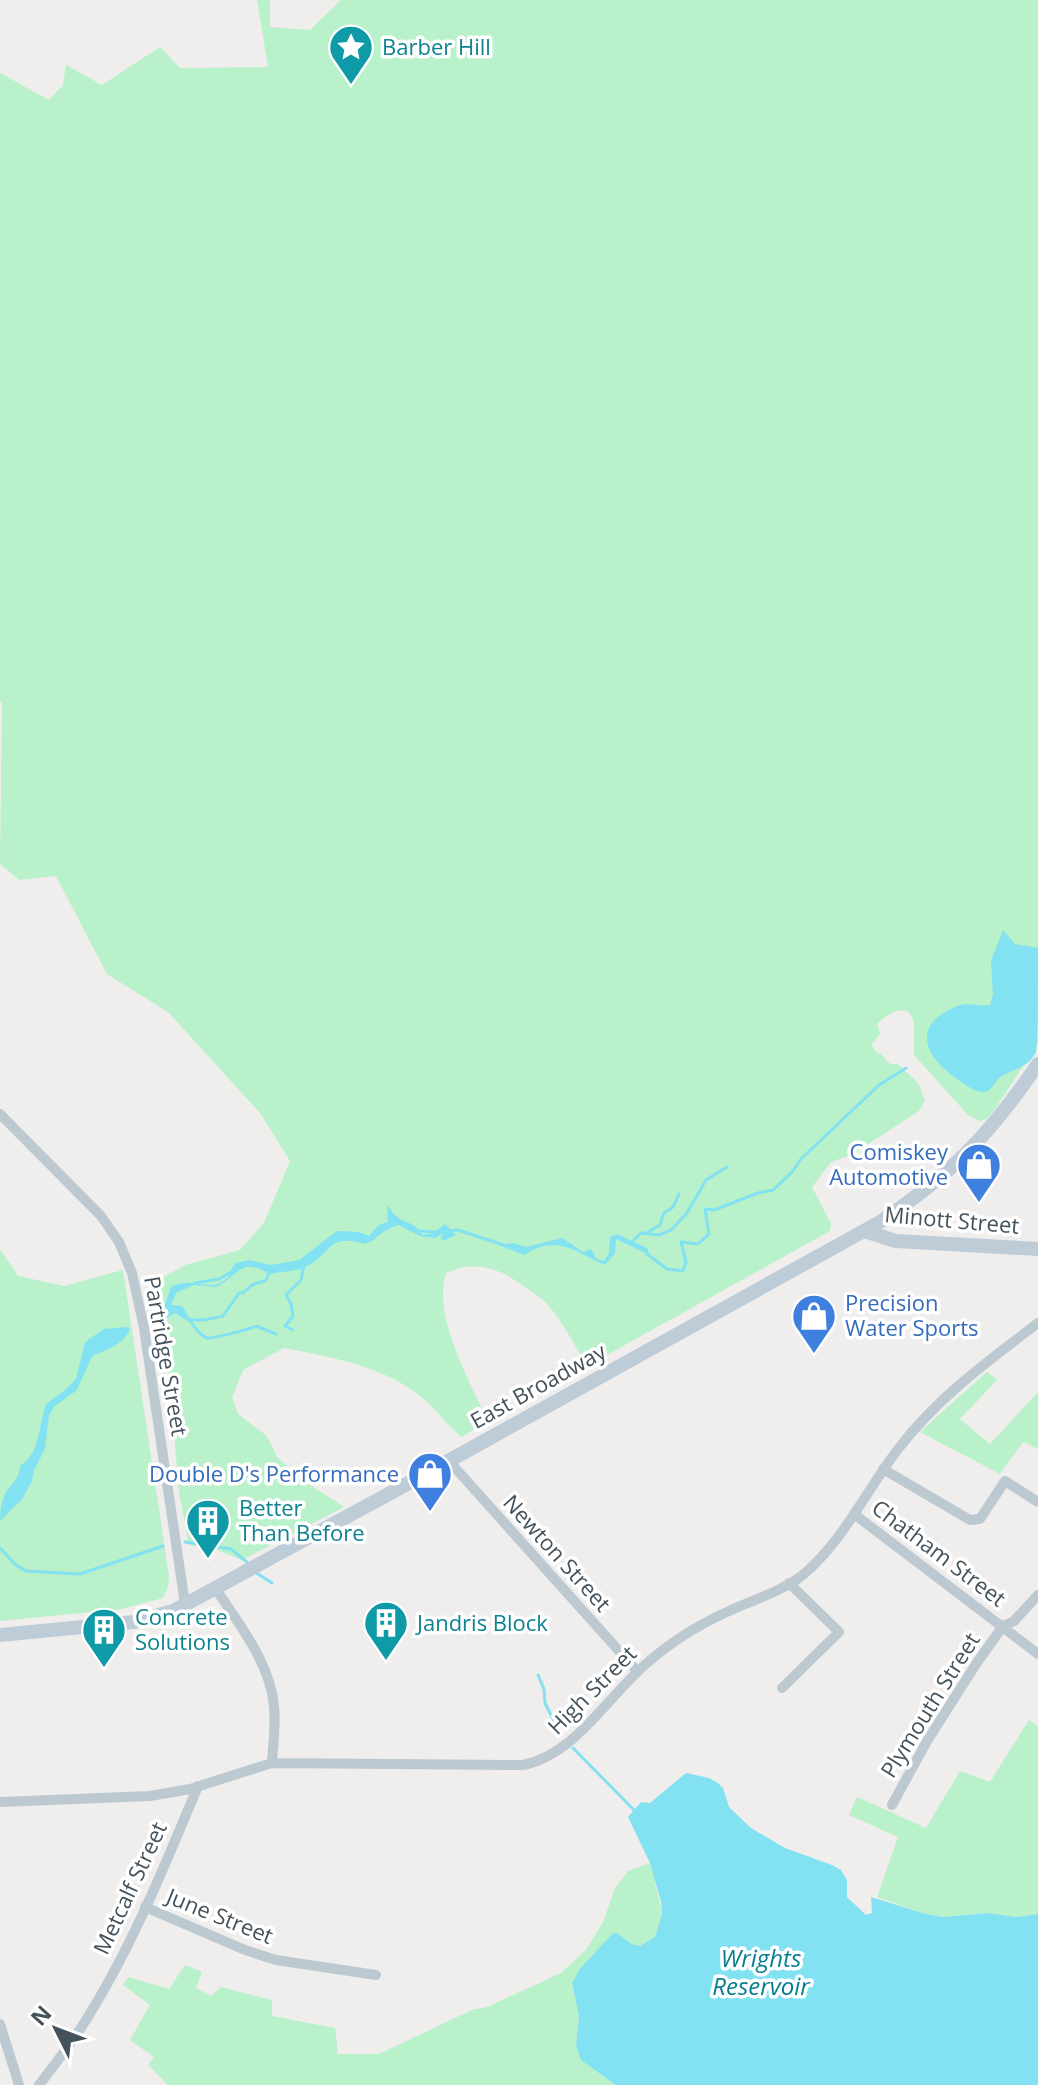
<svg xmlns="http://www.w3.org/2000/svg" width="1038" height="2085" viewBox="0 0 1038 2085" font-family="'Open Sans',sans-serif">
	<rect width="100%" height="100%" fill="#f0eded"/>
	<path fill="#b8f1ca" d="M257 0H270V27L310 30 341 0H1038V1043L995 1109 987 1119 980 1121 968 1115 914 1055V1022L909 1012C895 1007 888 1015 877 1024L880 1034 871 1045 878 1054 880 1053 890 1064H898L918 1083 925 1101 919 1111 851 1155 831 1162 812 1187 831 1224 830 1231 587 1366C574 1345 563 1321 546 1303 541 1297 533 1293 526 1288 502 1269 476 1259 446 1273 432 1316 470 1382 488 1421L461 1437C450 1427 441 1416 430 1405 392 1367 335 1358 284 1348L243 1370 232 1397 238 1414 267 1436 277 1457 307 1483 344 1507 242 1560 212 1548 189 1545 179 1492 168 1363 154 1292 158 1280 185 1265 240 1250 264 1223 290 1161 260 1113 168 1012 107 974 56 876 19 880 0 864 2 703 0 701V73L49 100 63 85 66 65 102 85 160 47 180 68 268 67Z
		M0 1249 18 1276 64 1286 123 1270 169 1576 168 1587 163 1598 121 1609 0 1621Z
		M987 1372 997 1380 960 1419 990 1444 1038 1392V1449L1023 1442 1000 1474 920 1432Z
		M1029 1720 1038 1727V1914L1017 1917 987 1913 945 1917 926 1914 877 1897 898 1837 849 1815 857 1797 926 1828 960 1771 990 1782Z
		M651 1863 662 1914 655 1937 640 1946 632 1944 617 1933 607 1939 572 1983 579 2016 576 2045 581 2059 616 2085H168L148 2065 154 2057 130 2040 150 2005 123 1985 128 1977 169 1989 185 1965 202 1972 196 1988 211 1996 221 1987 272 2000V2016L335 2028 338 2054H379L472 2010 487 2007 561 1973 586 1950 604 1920 614 1890 628 1871Z"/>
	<path fill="#82e2f1" d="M1003 930 1015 944 1038 948C1038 968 1038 1038 1036 1052 1028 1068 1016 1068 1002 1076 995 1079 993 1091 985 1092 975 1093 965 1084 957 1079 921 1054 912 1023 960 1005 970 1002 980 1007 990 1005L993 995 991 960Z
		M387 1205C390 1208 392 1212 395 1215 404 1224 415 1221 422 1235L434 1233 445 1224 456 1235 443 1241 441 1239 443 1233 435 1238 420 1236 399 1225C382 1229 379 1239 365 1244 325 1232 333 1255 303 1268 294 1272 280 1271 270 1274 240 1257 241 1274 216 1287L194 1285 176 1293 171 1305 182 1306 195 1326 175 1313 154 1325 151 1324 152 1317 165 1305 171 1287C194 1275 209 1294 226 1279 232 1274 230 1268 236 1263L249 1260 271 1265 299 1260 337 1231 359 1232 369 1236 379 1225 388 1222Z
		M617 1234 647 1248 650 1255 616 1239 615 1253 605 1265C575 1252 557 1233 524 1255L499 1245 514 1243 526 1247 562 1238 583 1252 591 1249 597 1259 604 1261 609 1253 610 1237Z
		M128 1327 130 1330C121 1346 108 1349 92 1356L77 1390 55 1406 49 1415 45 1449 34 1470 32 1481 22 1499 0 1521C0 1510 2 1498 8 1489 15 1481 19 1478 20 1466 41 1453 38 1426 46 1404L64 1391 76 1379 85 1342 104 1329Z
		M686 1773 709 1778 718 1783 723 1788 729 1807 751 1828 785 1848 832 1865 841 1870 847 1880V1897L866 1915 872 1913 871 1897 926 1914 944 1917 987 1913 1017 1917 1038 1914V2085H616L581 2060 576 2045 579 2016 572 1983 580 1969 612 1934 617 1933 632 1944 640 1946 655 1937 662 1914 661 1902 650 1863 628 1817 641 1802 650 1803Z"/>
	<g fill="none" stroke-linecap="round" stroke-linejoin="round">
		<path stroke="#82e2f1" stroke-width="3" d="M419 1231 438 1232
			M450 1231 458 1230 504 1245
			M648 1232 660 1225 664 1213 673 1207 679 1194
			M632 1242 641 1233 659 1235 671 1230 687 1213 706 1180 727 1167
			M647 1254 667 1269 683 1271 686 1262 681 1242 698 1244 709 1234 705 1209 714 1210 758 1193 773 1190 792 1172 801 1159 879 1085 906 1068
			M195 1283 219 1279 233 1271
			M191 1320H204L223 1316 239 1293H243L252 1285 266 1280 269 1273
			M193 1325C197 1330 202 1338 209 1338 215 1338 250 1329 256 1326L276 1334
			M293 1330 285 1326 293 1316 291 1304 286 1295 301 1280 304 1265
			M185 1542 231 1549 248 1563
			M0 1548 16 1565 26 1571 80 1574 163 1546
			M255 1572 272 1583
			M538 1675 544 1689 545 1703 561 1735
			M573 1748 637 1813"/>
		<path stroke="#bcc9d1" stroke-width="10" d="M0 1114 101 1216 119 1242 132 1273 144 1328 185 1604
			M449 1461 637 1671
			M883 1469 970 1520 980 1519 1005 1481 1038 1502
			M854 1514 1038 1654
			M216 1589C239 1625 270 1662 274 1706 276 1725 273 1745 272 1763
			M782 1688 839 1632 789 1583
			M0 1802 150 1796 190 1789 272 1763 523 1765C575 1755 608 1696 647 1663 672 1641 698 1625 729 1611 753 1600 783 1591 804 1574 844 1540 867 1489 899 1448 937 1398 988 1361 1038 1323
			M892 1805 927 1741 976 1664 1003 1626 1014 1621 1038 1595
			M145 1907 245 1950 276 1960 376 1975
			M0 2024 19 2085
			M39 2085C55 2064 72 2043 86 2020 132 1947 165 1865 198 1786"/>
		<path stroke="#beccd8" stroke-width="14" d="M864 1231 896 1241 1038 1249
			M0 1635 134 1622 173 1611 396 1490 880 1222C951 1174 989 1136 1038 1064"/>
	</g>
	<defs>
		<g id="sight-pin" transform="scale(2.3)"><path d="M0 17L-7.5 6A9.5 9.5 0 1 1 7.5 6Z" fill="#0f9aa8" stroke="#fff"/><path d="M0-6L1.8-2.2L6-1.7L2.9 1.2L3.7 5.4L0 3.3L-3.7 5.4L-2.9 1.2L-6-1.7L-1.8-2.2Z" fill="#fff"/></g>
		<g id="shop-pin" transform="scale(2.3)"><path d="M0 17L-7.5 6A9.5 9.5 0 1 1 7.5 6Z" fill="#3f7fe0" stroke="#fff"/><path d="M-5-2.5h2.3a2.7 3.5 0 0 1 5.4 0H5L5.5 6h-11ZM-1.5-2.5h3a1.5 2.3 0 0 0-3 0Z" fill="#fff"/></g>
		<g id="building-pin" transform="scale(2.3)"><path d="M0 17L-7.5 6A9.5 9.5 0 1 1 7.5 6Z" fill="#0f9aa8" stroke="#fff"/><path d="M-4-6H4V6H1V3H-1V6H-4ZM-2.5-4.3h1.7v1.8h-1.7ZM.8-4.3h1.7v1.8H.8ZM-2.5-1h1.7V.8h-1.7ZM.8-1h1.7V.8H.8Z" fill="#fff"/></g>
	</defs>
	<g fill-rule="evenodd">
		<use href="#sight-pin" x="351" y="47"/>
		<use href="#shop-pin" x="979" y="1165"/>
		<use href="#shop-pin" x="814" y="1316"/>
		<use href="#shop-pin" x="430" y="1474"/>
		<use href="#building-pin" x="208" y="1521"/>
		<use href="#building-pin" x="386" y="1623"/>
		<use href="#building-pin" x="104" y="1630"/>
	</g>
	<g text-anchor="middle" stroke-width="7" stroke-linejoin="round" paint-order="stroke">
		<g font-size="22" fill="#0d838f" stroke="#fff" text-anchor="start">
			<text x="382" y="55">Barber Hill</text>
			<text x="239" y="1516">Better<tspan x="239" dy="25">Than Before</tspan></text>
			<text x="135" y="1625">Concrete<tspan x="135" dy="25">Solutions</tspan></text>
			<text x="417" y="1631">Jandris Block</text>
		</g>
		<g font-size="22" fill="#366cbe" stroke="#fff" text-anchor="end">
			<text x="948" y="1160">Comiskey<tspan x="948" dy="25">Automotive</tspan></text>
			<text x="845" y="1311" text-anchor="start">Precision<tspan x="845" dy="25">Water Sports</tspan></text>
			<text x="399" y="1482">Double D's Performance</text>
		</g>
		<g font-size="22" fill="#44525c" stroke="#fff">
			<text transform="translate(952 1220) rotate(5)" y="8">Minott Street</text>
			<text transform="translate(166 1356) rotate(80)" y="8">Partridge Street</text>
			<text transform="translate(538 1386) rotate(-29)" y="8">East Broadway</text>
			<text transform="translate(557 1553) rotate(48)" y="8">Newton Street</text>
			<text transform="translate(939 1553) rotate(37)" y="8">Chatham Street</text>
			<text transform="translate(592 1690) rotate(-45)" y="8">High Street</text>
			<text transform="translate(930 1705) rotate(-58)" y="8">Plymouth Street</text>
			<text transform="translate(130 1888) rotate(-65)" y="8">Metcalf Street</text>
			<text transform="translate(220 1916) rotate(22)" y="8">June Street</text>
		</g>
		<g font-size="24" font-style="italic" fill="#067e90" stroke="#fff">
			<text x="761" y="1967">Wrights<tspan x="761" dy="28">Reservoir</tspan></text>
		</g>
	</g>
	<g transform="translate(56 2029) rotate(312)" stroke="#ffffff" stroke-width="6" paint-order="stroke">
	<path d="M0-6L14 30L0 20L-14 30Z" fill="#44525c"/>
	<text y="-12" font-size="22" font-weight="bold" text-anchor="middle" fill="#44525c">N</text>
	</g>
</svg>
